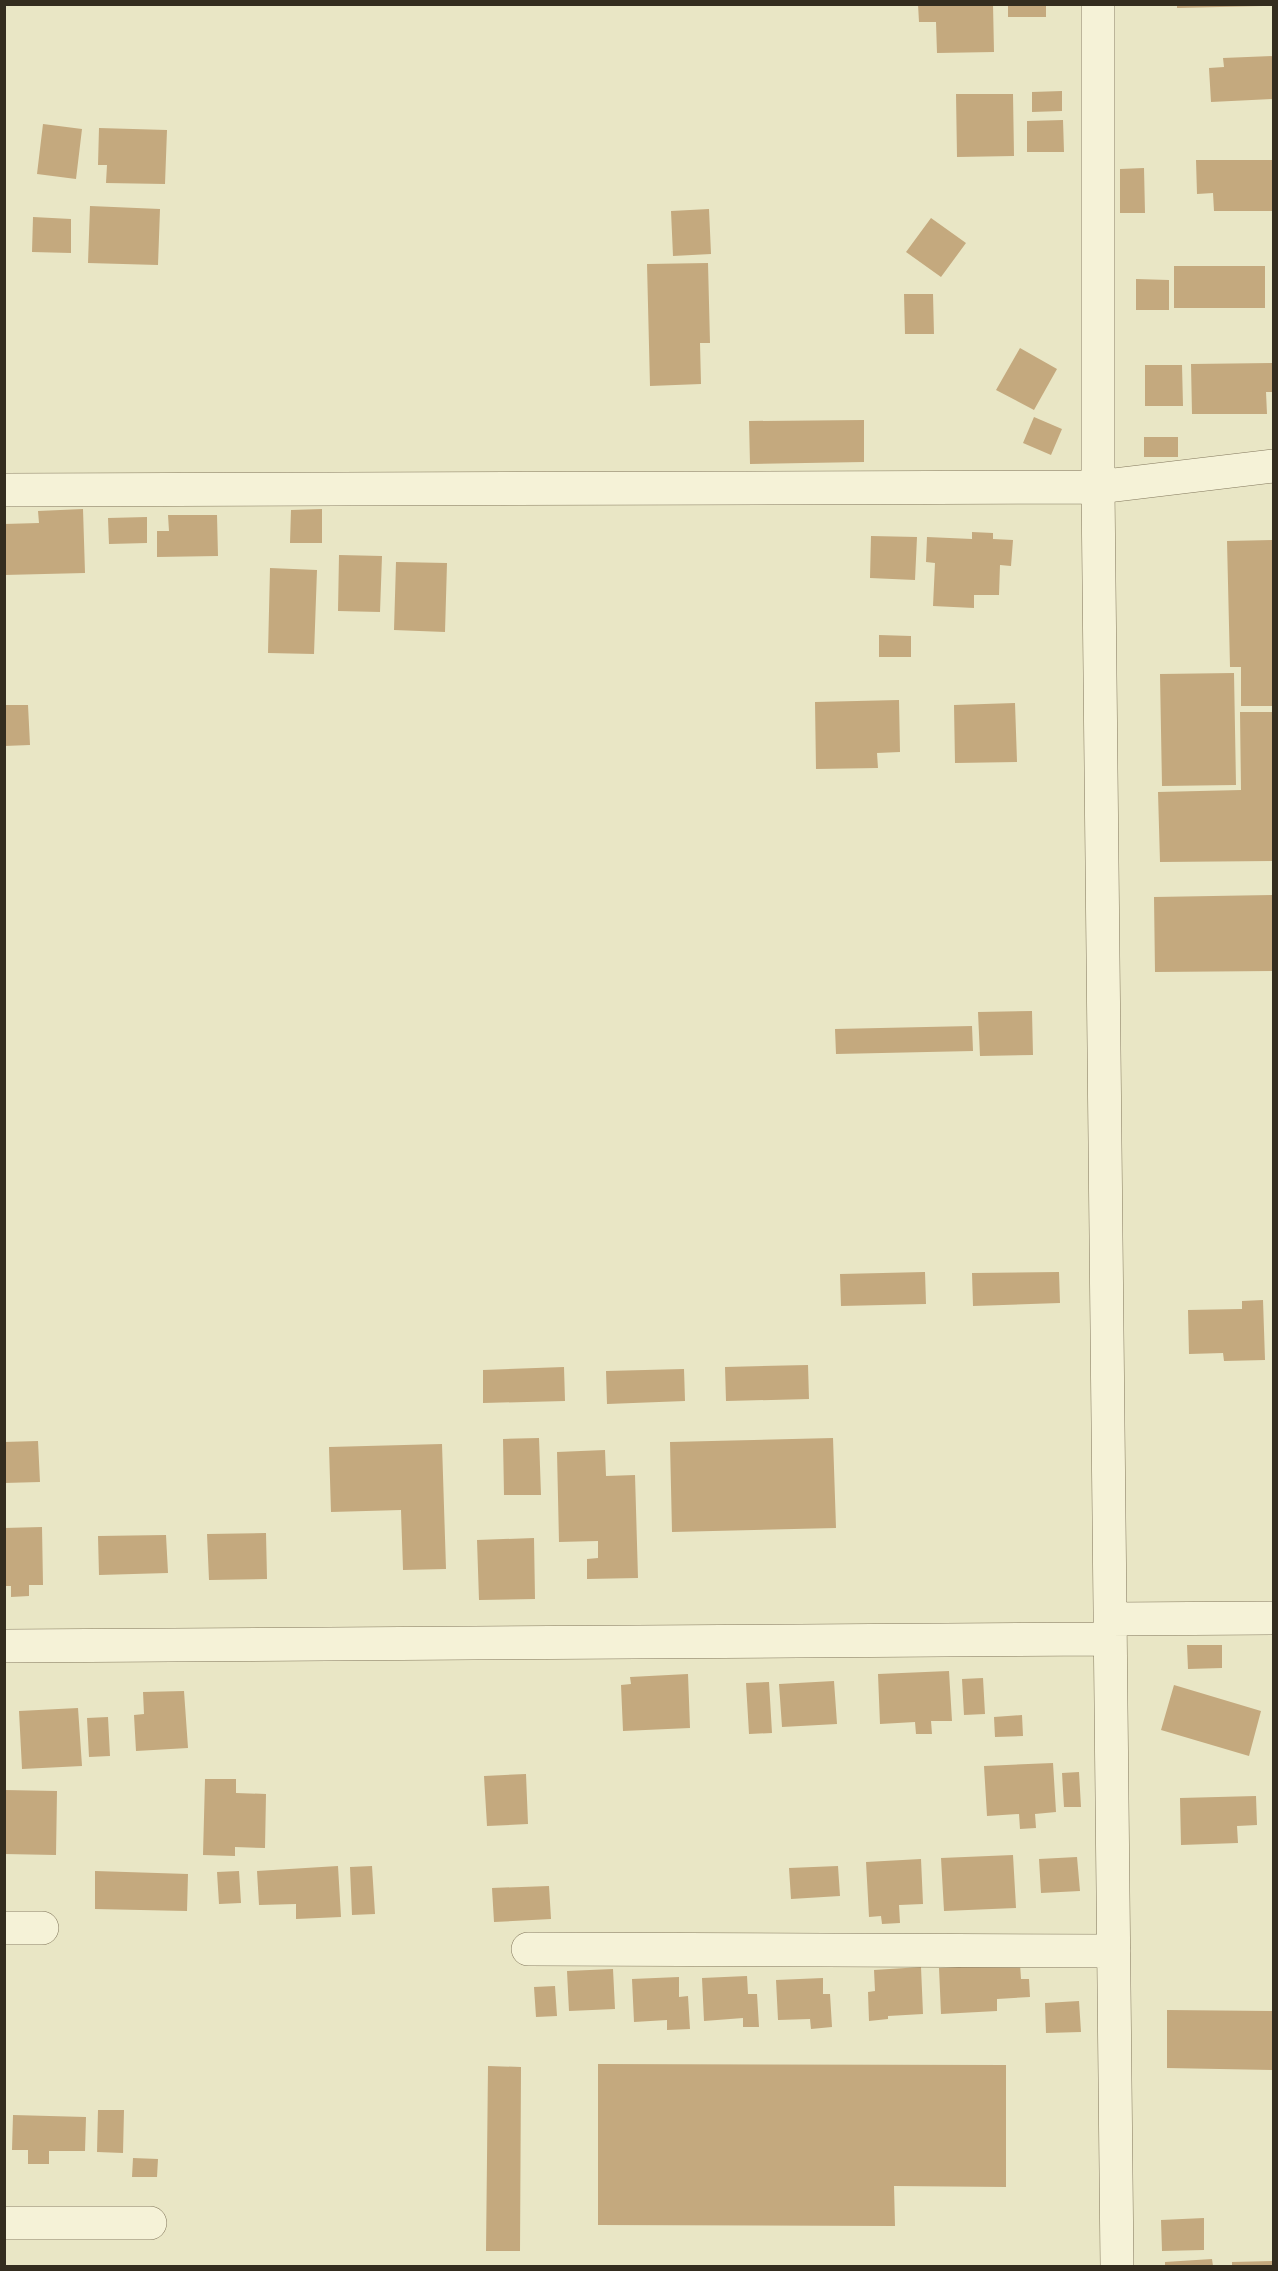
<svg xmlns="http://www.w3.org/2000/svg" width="1278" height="2271" viewBox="0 0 1278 2271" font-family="'Zilla Slab',serif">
	<rect width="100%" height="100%" fill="#e9e6c5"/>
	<path fill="#c4a97e" d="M918 4H993L994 52 937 53 936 22H919Z
		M1008 4H1046V17H1008Z
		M1177 4H1263V6L1177 8Z
		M1274 56V99L1211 102 1209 68 1224 67 1223 58Z
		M1062 91V111L1032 112V92Z
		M956 94H1013L1014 156 957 157Z
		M1063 120 1064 152H1027V121Z
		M43 124 82 129 76 179 37 174Z
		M99 128 167 130 165 184 106 183 107 165H98Z
		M1196 160H1274V211H1214L1213 193 1197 194Z
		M1144 168 1145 213H1120V169Z
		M90 206 160 209 158 265 88 263Z
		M709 209 711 254 673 256 671 211Z
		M33 217 71 219V253L32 252Z
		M931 218 966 243 941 277 906 252Z
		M708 263 710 343H700L701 384 650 386 647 264Z
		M1174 266H1265V308H1174Z
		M1136 279 1169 280V310H1136Z
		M904 294H933L934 334H905Z
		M1020 348 1057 369 1034 410 996 390Z
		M1274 363V392H1266L1267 414H1192L1191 364Z
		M1145 365H1182L1183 406H1145Z
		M1034 417 1062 429 1051 455 1023 443Z
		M864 420V462L750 464 749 421Z
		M1144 437H1178V457H1144Z
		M83 509 85 573 4 575V524L39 523 38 511Z
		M322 509V543H290L291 510Z
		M168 515H217L218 556 157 557V531H169Z
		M147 517V543L109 544 108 518Z
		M972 532 993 533V539L1013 540 1011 566 1000 565 999 595H974V608L933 606 935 563 926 562 927 537 972 539Z
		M871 536 917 537 915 580 870 578Z
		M1274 540V706H1241V667H1230L1227 541Z
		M339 555 382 556 380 612 338 611Z
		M396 562 447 563 445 632 394 630Z
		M270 568 317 570 314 654 268 653Z
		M879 635 911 636V657H879Z
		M1234 673 1236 785 1162 786 1160 674Z
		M899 700 900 752 877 753 878 768 816 769 815 702Z
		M1015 703 1017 762 955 763 954 705Z
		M4 705H28L30 745 4 746Z
		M1240 712H1274V861L1160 862 1158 792 1241 790Z
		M1274 895V971L1155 972 1154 897Z
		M1032 1011 1033 1055 980 1056 978 1012Z
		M972 1026 973 1051 836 1054 835 1029Z
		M925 1272 926 1304 841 1306 840 1274Z
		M1059 1272 1060 1303 973 1306 972 1273Z
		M1263 1300 1265 1360 1224 1361 1223 1353 1189 1354 1188 1310 1242 1309V1301Z
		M808 1365 809 1399 726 1401 725 1367Z
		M564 1367 565 1401 483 1403V1370Z
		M684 1369 685 1401 607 1404 606 1371Z
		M539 1438 541 1495H504L503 1439Z
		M833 1438 836 1528 672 1532 670 1442Z
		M38 1441 40 1482 4 1483V1442Z
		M442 1444 446 1569 403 1570 401 1510 331 1512 329 1447Z
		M605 1450 606 1476 635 1475 638 1578 587 1579V1559L598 1558V1541L559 1542 557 1452Z
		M42 1527 43 1585H29V1596L11 1597V1586H4V1528Z
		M266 1533 267 1579 209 1580 207 1534Z
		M166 1535 168 1573 99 1575 98 1536Z
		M534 1538 535 1599 479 1600 477 1540Z
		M1187 1645H1222V1668L1188 1669Z
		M949 1671 952 1721H931L932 1734H916L915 1722 880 1724 878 1674Z
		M688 1674 690 1728 623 1731 621 1685 631 1684 630 1677Z
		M983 1678 985 1714 964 1715 962 1679Z
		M834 1681 837 1724 782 1727 779 1684Z
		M769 1682 772 1733 749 1734 746 1683Z
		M1174 1685 1261 1711 1249 1756 1161 1730Z
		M184 1691 188 1748 136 1751 134 1715 144 1714 143 1692Z
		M78 1708 82 1766 22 1769 19 1711Z
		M1022 1715 1023 1736 995 1737 994 1717Z
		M108 1717 110 1756 89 1757 87 1718Z
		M1053 1763 1056 1812 1035 1814 1036 1828 1020 1829 1019 1814 987 1816 984 1766Z
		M1079 1772 1081 1807H1064L1062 1773Z
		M526 1774 528 1824 487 1826 484 1776Z
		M205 1779H236V1793L266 1794 265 1848 235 1847V1856L203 1855Z
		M4 1790 57 1791 56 1855 4 1854Z
		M1256 1796 1257 1825 1237 1826 1238 1843 1181 1845 1180 1798Z
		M1013 1855 1016 1908 944 1911 941 1858Z
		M1077 1857 1080 1891 1041 1893 1039 1859Z
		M921 1859 923 1904 899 1905 900 1923 882 1924 881 1916 869 1917 866 1862Z
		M338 1866 341 1917 296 1919V1904L259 1905 257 1871Z
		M372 1866 375 1914 352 1915 350 1867Z
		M838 1866 840 1896 791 1899 789 1868Z
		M95 1871 188 1874 187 1911 95 1909Z
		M239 1871 241 1903 219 1904 217 1872Z
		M549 1886 551 1919 494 1922 492 1888Z
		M1020 1964 1021 1979H1029L1030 1997 997 1999V2011L941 2014 939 1968Z
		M921 1967 923 2014 888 2016V2019L869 2021 868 1992 875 1991 874 1970Z
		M613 1969 615 2009 569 2011 567 1971Z
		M747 1976 748 1994H757L759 2027H743V2018L704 2021 702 1978Z
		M679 1977V1997L688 1996 690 2029 667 2030V2020L634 2022 632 1979Z
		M823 1978V1994H830L832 2027 811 2029 810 2019 778 2020 776 1980Z
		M555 1986 557 2016 536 2017 534 1987Z
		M1079 2001 1081 2032 1046 2033 1045 2003Z
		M1167 2010 1274 2011V2070L1167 2068Z
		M598 2064 1006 2065V2187L894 2186 895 2226 598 2225Z
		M488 2066 521 2067 520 2251H486Z
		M98 2110H124L123 2153 97 2152Z
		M13 2115 86 2117 85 2151H49V2164H28V2150H12Z
		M133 2158 158 2159 157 2177H132Z
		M1204 2218V2250L1162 2251 1161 2220Z
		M1212 2259 1213 2266H1165V2262Z
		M1274 2261V2266H1232V2262Z"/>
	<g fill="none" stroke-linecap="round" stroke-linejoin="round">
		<g stroke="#83785d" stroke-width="34">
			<path id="minor" d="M1098 4V487L1117 2266
				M4 490 1098 487 1274 466
				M1110 1619 1274 1618
				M4 1646 1110 1639
				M4 1928H42
				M528 1949 1114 1951
				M4 2223H150"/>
		</g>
		<use href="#minor" stroke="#f5f2d7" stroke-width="33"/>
	</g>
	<rect width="1278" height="2271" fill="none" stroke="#342d1f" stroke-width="12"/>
</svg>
